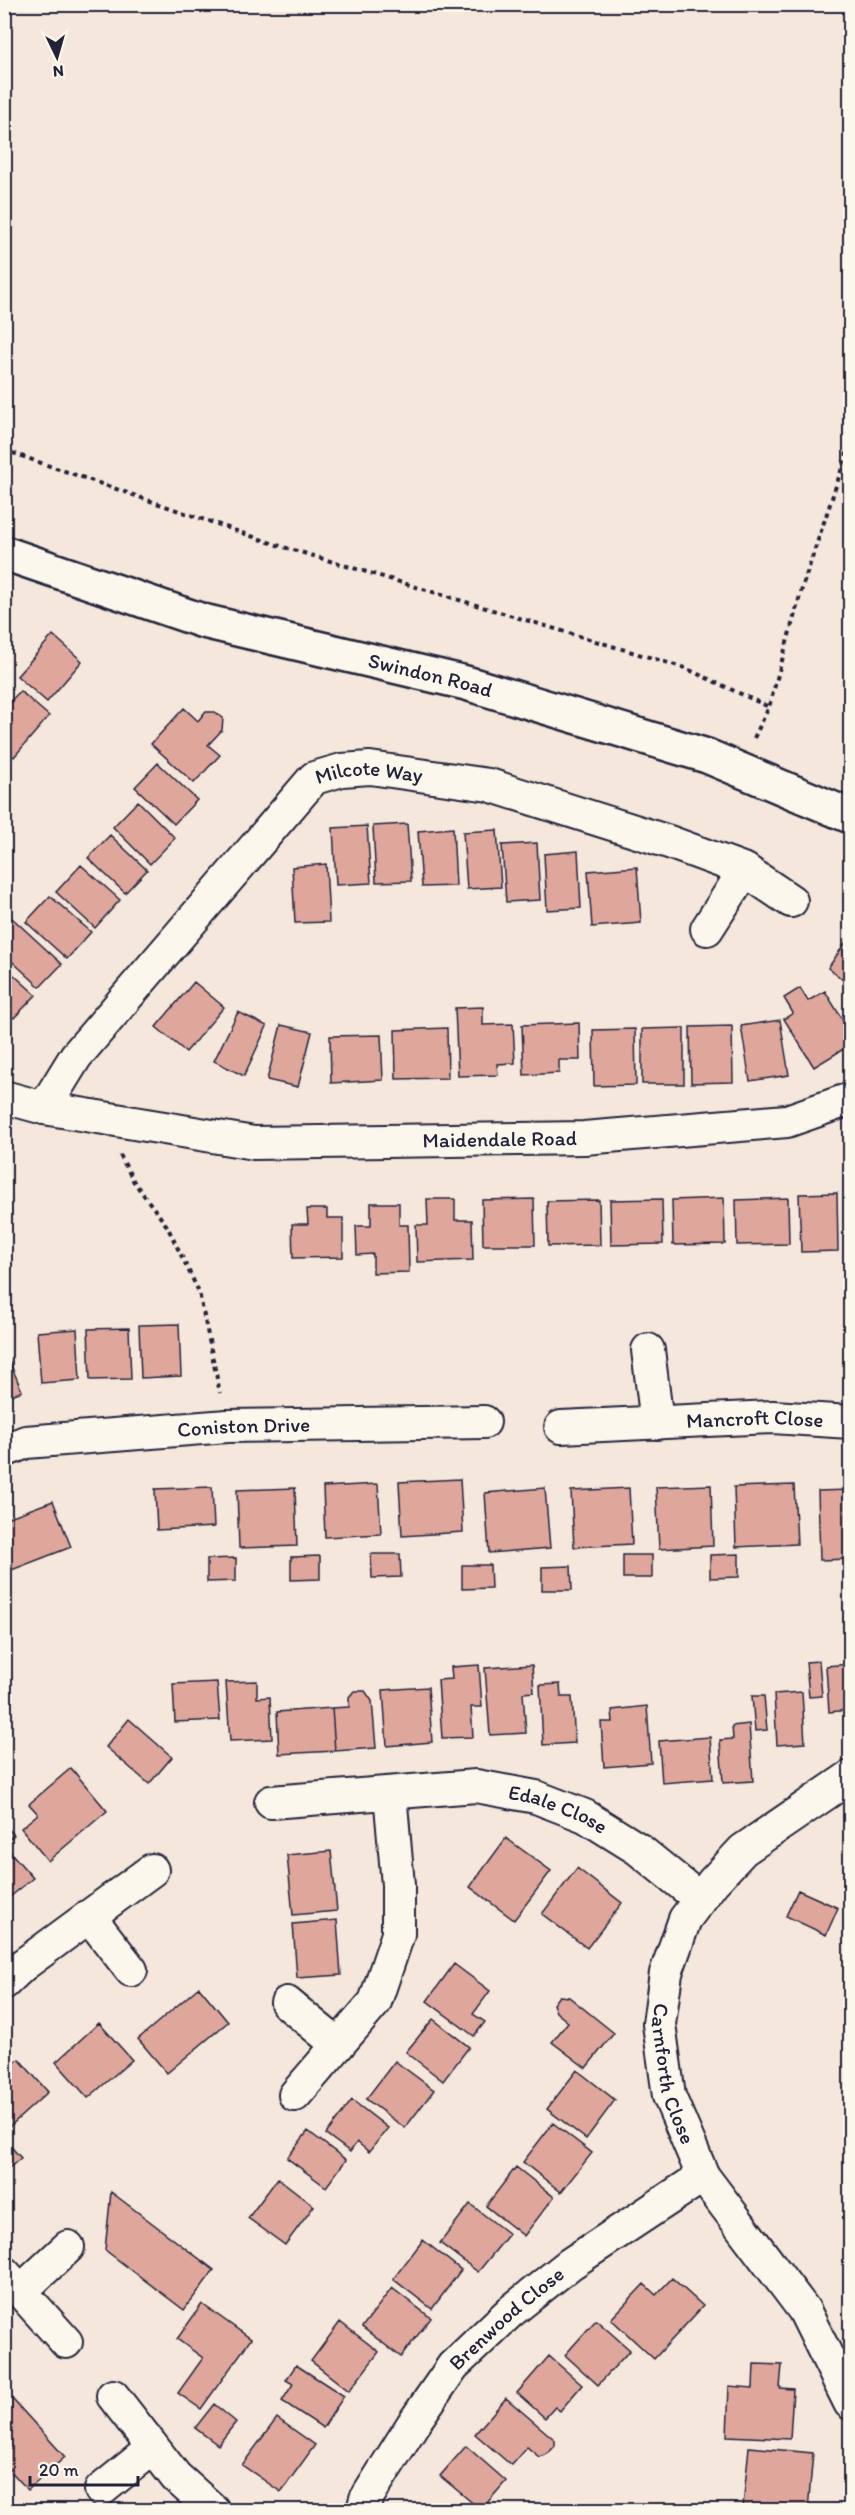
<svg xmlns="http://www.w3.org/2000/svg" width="855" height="2515" viewBox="0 0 855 2515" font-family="Itim,sans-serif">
	<rect width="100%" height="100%" fill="#f5e7dc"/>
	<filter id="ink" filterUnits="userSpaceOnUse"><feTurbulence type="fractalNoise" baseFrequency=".0167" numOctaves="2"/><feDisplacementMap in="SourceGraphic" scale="12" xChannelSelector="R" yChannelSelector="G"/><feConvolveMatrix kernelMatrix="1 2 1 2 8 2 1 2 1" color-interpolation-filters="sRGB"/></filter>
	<g filter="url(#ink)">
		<path fill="#dfa69c" stroke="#22223b" stroke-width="1.5" d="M53 635 82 661 47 702 17 676Z
			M20 691 49 716 14 757 4 748V708Z
			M184 708 198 721 205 712H215L223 718 222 730 208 745 220 755 194 783 151 744Z
			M158 763 197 800 174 824 135 787Z
			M138 801 175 838 150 864 113 827Z
			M407 824 411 881 376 882 373 826Z
			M367 826 371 883 336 885 333 828Z
			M453 828 456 886 422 887 418 831Z
			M497 830 501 887 467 889 463 832Z
			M110 835 147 870 125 893 88 858Z
			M537 843 540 900 506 902 502 845Z
			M578 851 581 908 547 910 544 854Z
			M326 864 329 922 295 923 292 867Z
			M81 865 120 900 95 928 56 892Z
			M637 867 641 923 592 927 588 871Z
			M50 896 91 932 67 959 26 922Z
			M12 918 62 964 40 987 4 954V926Z
			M850 936V985L828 968Z
			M4 966 36 995 14 1018 4 1009Z
			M194 982 224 1007 186 1052 156 1027Z
			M800 988 808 1001 825 991 850 1032V1045L814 1067 784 1019 793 1013 784 998Z
			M483 1007V1025L513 1024 515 1063 497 1064 498 1075 458 1076 455 1008Z
			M238 1012 267 1026 244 1076 214 1061Z
			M780 1020 789 1075 750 1081 741 1026Z
			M579 1023 580 1060H559V1073L524 1075 522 1025Z
			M281 1025 312 1032 298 1087 267 1080Z
			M732 1026 733 1082 691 1083 690 1027Z
			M447 1028 448 1078 396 1079 395 1030Z
			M684 1028V1084H642V1029Z
			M635 1029 636 1085 594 1086 593 1030Z
			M381 1035 383 1080 331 1083 330 1036Z
			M837 1193 838 1251 801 1252 799 1194Z
			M724 1198 725 1244 673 1245 672 1200Z
			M788 1198 789 1244 737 1245 736 1200Z
			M427 1199H455V1220H472L473 1260 417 1262 416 1225H428Z
			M534 1199 535 1245H483L482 1200Z
			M662 1199 663 1244 611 1245 610 1200Z
			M599 1200 600 1245 548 1246 547 1201Z
			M371 1203H399V1225H408L409 1272 373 1273V1254L357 1255 356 1226H371Z
			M307 1209H327V1218H343V1257L293 1258 292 1224H308Z
			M179 1324 181 1376 141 1378 139 1325Z
			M129 1328 131 1379 90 1380 88 1329Z
			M77 1329 80 1380 41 1383 37 1332Z
			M4 1349 22 1391 4 1398Z
			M460 1479 463 1532 402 1536 399 1482Z
			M378 1484 381 1534 325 1537 323 1487Z
			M711 1485 713 1546 659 1549 656 1487Z
			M794 1485 797 1544 736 1547 734 1487Z
			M212 1487 214 1527 157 1530 155 1489Z
			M295 1488 297 1546 239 1548 237 1490Z
			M545 1488 550 1548 489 1553 485 1493Z
			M629 1488 632 1544 574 1547 571 1491Z
			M850 1490V1559L820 1560 818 1491Z
			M53 1501 71 1547 4 1573V1519Z
			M371 1554H400L401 1577 372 1578Z
			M739 1554V1577L710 1578V1555Z
			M623 1555H652V1578H623Z
			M320 1556V1579L291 1580V1557Z
			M236 1558V1581L207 1582V1559Z
			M462 1565H490L491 1588 462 1589Z
			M571 1566 572 1590H542V1567Z
			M819 1661 822 1696 809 1697 806 1662Z
			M850 1664V1710L829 1712 826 1666Z
			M479 1665 482 1707H471L473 1737 442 1738 438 1680 452 1679 451 1667Z
			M532 1665 534 1692 523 1693 526 1733 490 1735 485 1668Z
			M257 1681V1698L270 1697 272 1739 230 1741 226 1682Z
			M217 1682 220 1720 175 1722 173 1684Z
			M560 1684 561 1697H572L575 1743 543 1745 540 1685Z
			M428 1687 432 1742 387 1746 383 1690Z
			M354 1691H365L372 1701 376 1748 335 1751 332 1708 349 1707V1697Z
			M802 1692 805 1743 777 1745 774 1694Z
			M752 1696H764L767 1730 755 1731Z
			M647 1706 651 1763 604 1767 601 1722H613L612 1710Z
			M332 1708 335 1751 279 1754 277 1712Z
			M129 1719 172 1757 149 1784 106 1747Z
			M749 1724 753 1781 723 1783 720 1740 733 1739 732 1726Z
			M710 1737 713 1779 662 1783 659 1741Z
			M71 1768 107 1811 48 1861 21 1828 38 1814 29 1804Z
			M4 1824 14 1835 4 1843Z
			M506 1838 551 1871 514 1920 470 1887Z
			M4 1845 33 1878 4 1902Z
			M331 1851 337 1911 293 1915 287 1855Z
			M577 1868 622 1903 587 1948 542 1914Z
			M798 1890 838 1908 826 1935 786 1916Z
			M337 1920 341 1975 297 1978 293 1924Z
			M454 1964 490 1991 473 2014 485 2022 474 2036 427 2001Z
			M199 1987 228 2022 167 2073 138 2039Z
			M559 1996 569 1997 614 2033 586 2068 552 2042 568 2022 556 2012 553 2004Z
			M433 2019 469 2047 443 2081 406 2052Z
			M99 2023 132 2060 88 2098 56 2062Z
			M19 2059 48 2092 9 2127 4 2123V2071Z
			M395 2061 434 2090 405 2128 366 2099Z
			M577 2070 615 2100 586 2139 547 2109Z
			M352 2100 388 2128 369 2152 357 2142 350 2152 326 2134Z
			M553 2123 592 2153 561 2192 523 2162Z
			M308 2131 346 2160 326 2187 287 2158Z
			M4 2139 21 2158 4 2172Z
			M516 2167 554 2197 524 2236 486 2206Z
			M278 2178 314 2206 285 2245 248 2218Z
			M111 2192 214 2270 184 2310 105 2250Z
			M470 2204 509 2234 478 2272 440 2243Z
			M423 2240 461 2270 432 2309 393 2279Z
			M672 2278 703 2306 654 2359 611 2319 644 2284 656 2295Z
			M392 2288 431 2318 401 2357 362 2327Z
			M202 2304 251 2339 201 2409 178 2393 203 2358 177 2339Z
			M596 2320 630 2350 598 2385 565 2355Z
			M340 2322 379 2352 349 2391 311 2361Z
			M549 2356 582 2385 560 2411 555 2407 545 2418 517 2393Z
			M754 2364 782 2365 780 2388 793 2389 790 2439 727 2436 729 2386 753 2388Z
			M296 2365 344 2396 323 2428 282 2401 293 2384 286 2380Z
			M4 2390 65 2457 28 2490 4 2464Z
			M506 2398 555 2440V2446L547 2454 539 2457 527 2447 511 2465 475 2434Z
			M214 2404 236 2422 218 2445 195 2428Z
			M277 2418 315 2445 281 2492 242 2465Z
			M466 2446 506 2481 481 2510 440 2476Z
			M749 2447 813 2453 808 2510 743 2506Z"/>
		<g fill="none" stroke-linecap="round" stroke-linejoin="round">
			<g stroke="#22223b" stroke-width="36">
				<g id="street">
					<path d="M707 929 745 870"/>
					<path id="s1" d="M4 1097 44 1108 254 1143 584 1138 787 1121 850 1099"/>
					<path id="s2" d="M44 1108 76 1056 314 778 342 770 370 768 489 785 669 842 745 870 791 901"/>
					<path d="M648 1350 657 1423"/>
					<path id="s3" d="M561 1427 773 1417 850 1422"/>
					<path id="s4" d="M4 1451 26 1442 227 1426 484 1422"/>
					<path id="s5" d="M850 1777 743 1850 713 1882 685 1919 666 1973 659 2024 669 2096 703 2176 804 2310 850 2403"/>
					<path id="s6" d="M271 1802 476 1786 536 1797 585 1816 638 1849 700 1899"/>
					<path d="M89 1916 131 1970"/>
					<path d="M4 1983 23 1965 152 1870"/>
					<path d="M287 2003 338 2045"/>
					<path d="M295 2095 375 2002 398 1934V1885L390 1793"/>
					<path d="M4 2273 66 2342"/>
					<path d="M21 2291 68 2247"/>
					<path d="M113 2396 176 2477 213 2510"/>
					<path d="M101 2490 153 2448"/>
					<path id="s7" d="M363 2510 366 2499 413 2424 453 2366 510 2312 570 2264 703 2176"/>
				</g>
			</g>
			<g stroke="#22223b" stroke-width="38">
				<g id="secondary">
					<path id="s8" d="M4 553 203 621 466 683 707 756 850 816"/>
				</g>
			</g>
			<path stroke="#22223b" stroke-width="4" stroke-dasharray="4.5 4.5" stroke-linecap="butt" d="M4 450 277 545 685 668 769 707
				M754 738 769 707 803 585 850 444
				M120 1155 134 1182 167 1226 199 1292 220 1393"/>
			<use href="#street" stroke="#fbf7ec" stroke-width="32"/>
			<use href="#secondary" stroke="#fbf7ec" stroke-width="33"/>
		</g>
	</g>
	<g text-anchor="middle" stroke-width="4.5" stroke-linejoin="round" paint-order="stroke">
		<g font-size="21" fill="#22223b" stroke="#fbf7ec">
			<text dy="7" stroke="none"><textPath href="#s8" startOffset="444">Swindon Road</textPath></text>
			<text dy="7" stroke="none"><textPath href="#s2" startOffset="483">Milcote Way</textPath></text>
			<text dy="7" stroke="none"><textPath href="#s1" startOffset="500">Maidendale Road</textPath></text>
			<text dy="7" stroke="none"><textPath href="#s3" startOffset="194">Mancroft Close</textPath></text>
			<text dy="7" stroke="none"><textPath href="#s4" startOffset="242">Coniston Drive</textPath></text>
			<text dy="7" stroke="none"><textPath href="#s6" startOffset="291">Edale Close</textPath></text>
			<text dy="7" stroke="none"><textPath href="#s5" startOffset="380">Carnforth Close</textPath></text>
			<text dy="7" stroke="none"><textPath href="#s7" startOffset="242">Brenwood Close</textPath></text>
		</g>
	</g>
	<rect width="855" height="2515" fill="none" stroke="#fbf7ec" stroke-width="24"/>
	<rect x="12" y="12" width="831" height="2491" fill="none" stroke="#22223b" stroke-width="2" filter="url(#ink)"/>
	<g transform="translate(57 57) rotate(175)" stroke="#fbf7ec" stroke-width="4.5" paint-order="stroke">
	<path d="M0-4.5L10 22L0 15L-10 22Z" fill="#22223b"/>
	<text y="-9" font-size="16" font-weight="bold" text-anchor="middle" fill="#22223b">N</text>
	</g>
	<path d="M30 2476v9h108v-9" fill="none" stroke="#22223b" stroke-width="3"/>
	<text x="39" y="2476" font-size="18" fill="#22223b" stroke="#fbf7ec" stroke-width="4.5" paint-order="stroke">20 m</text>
</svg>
